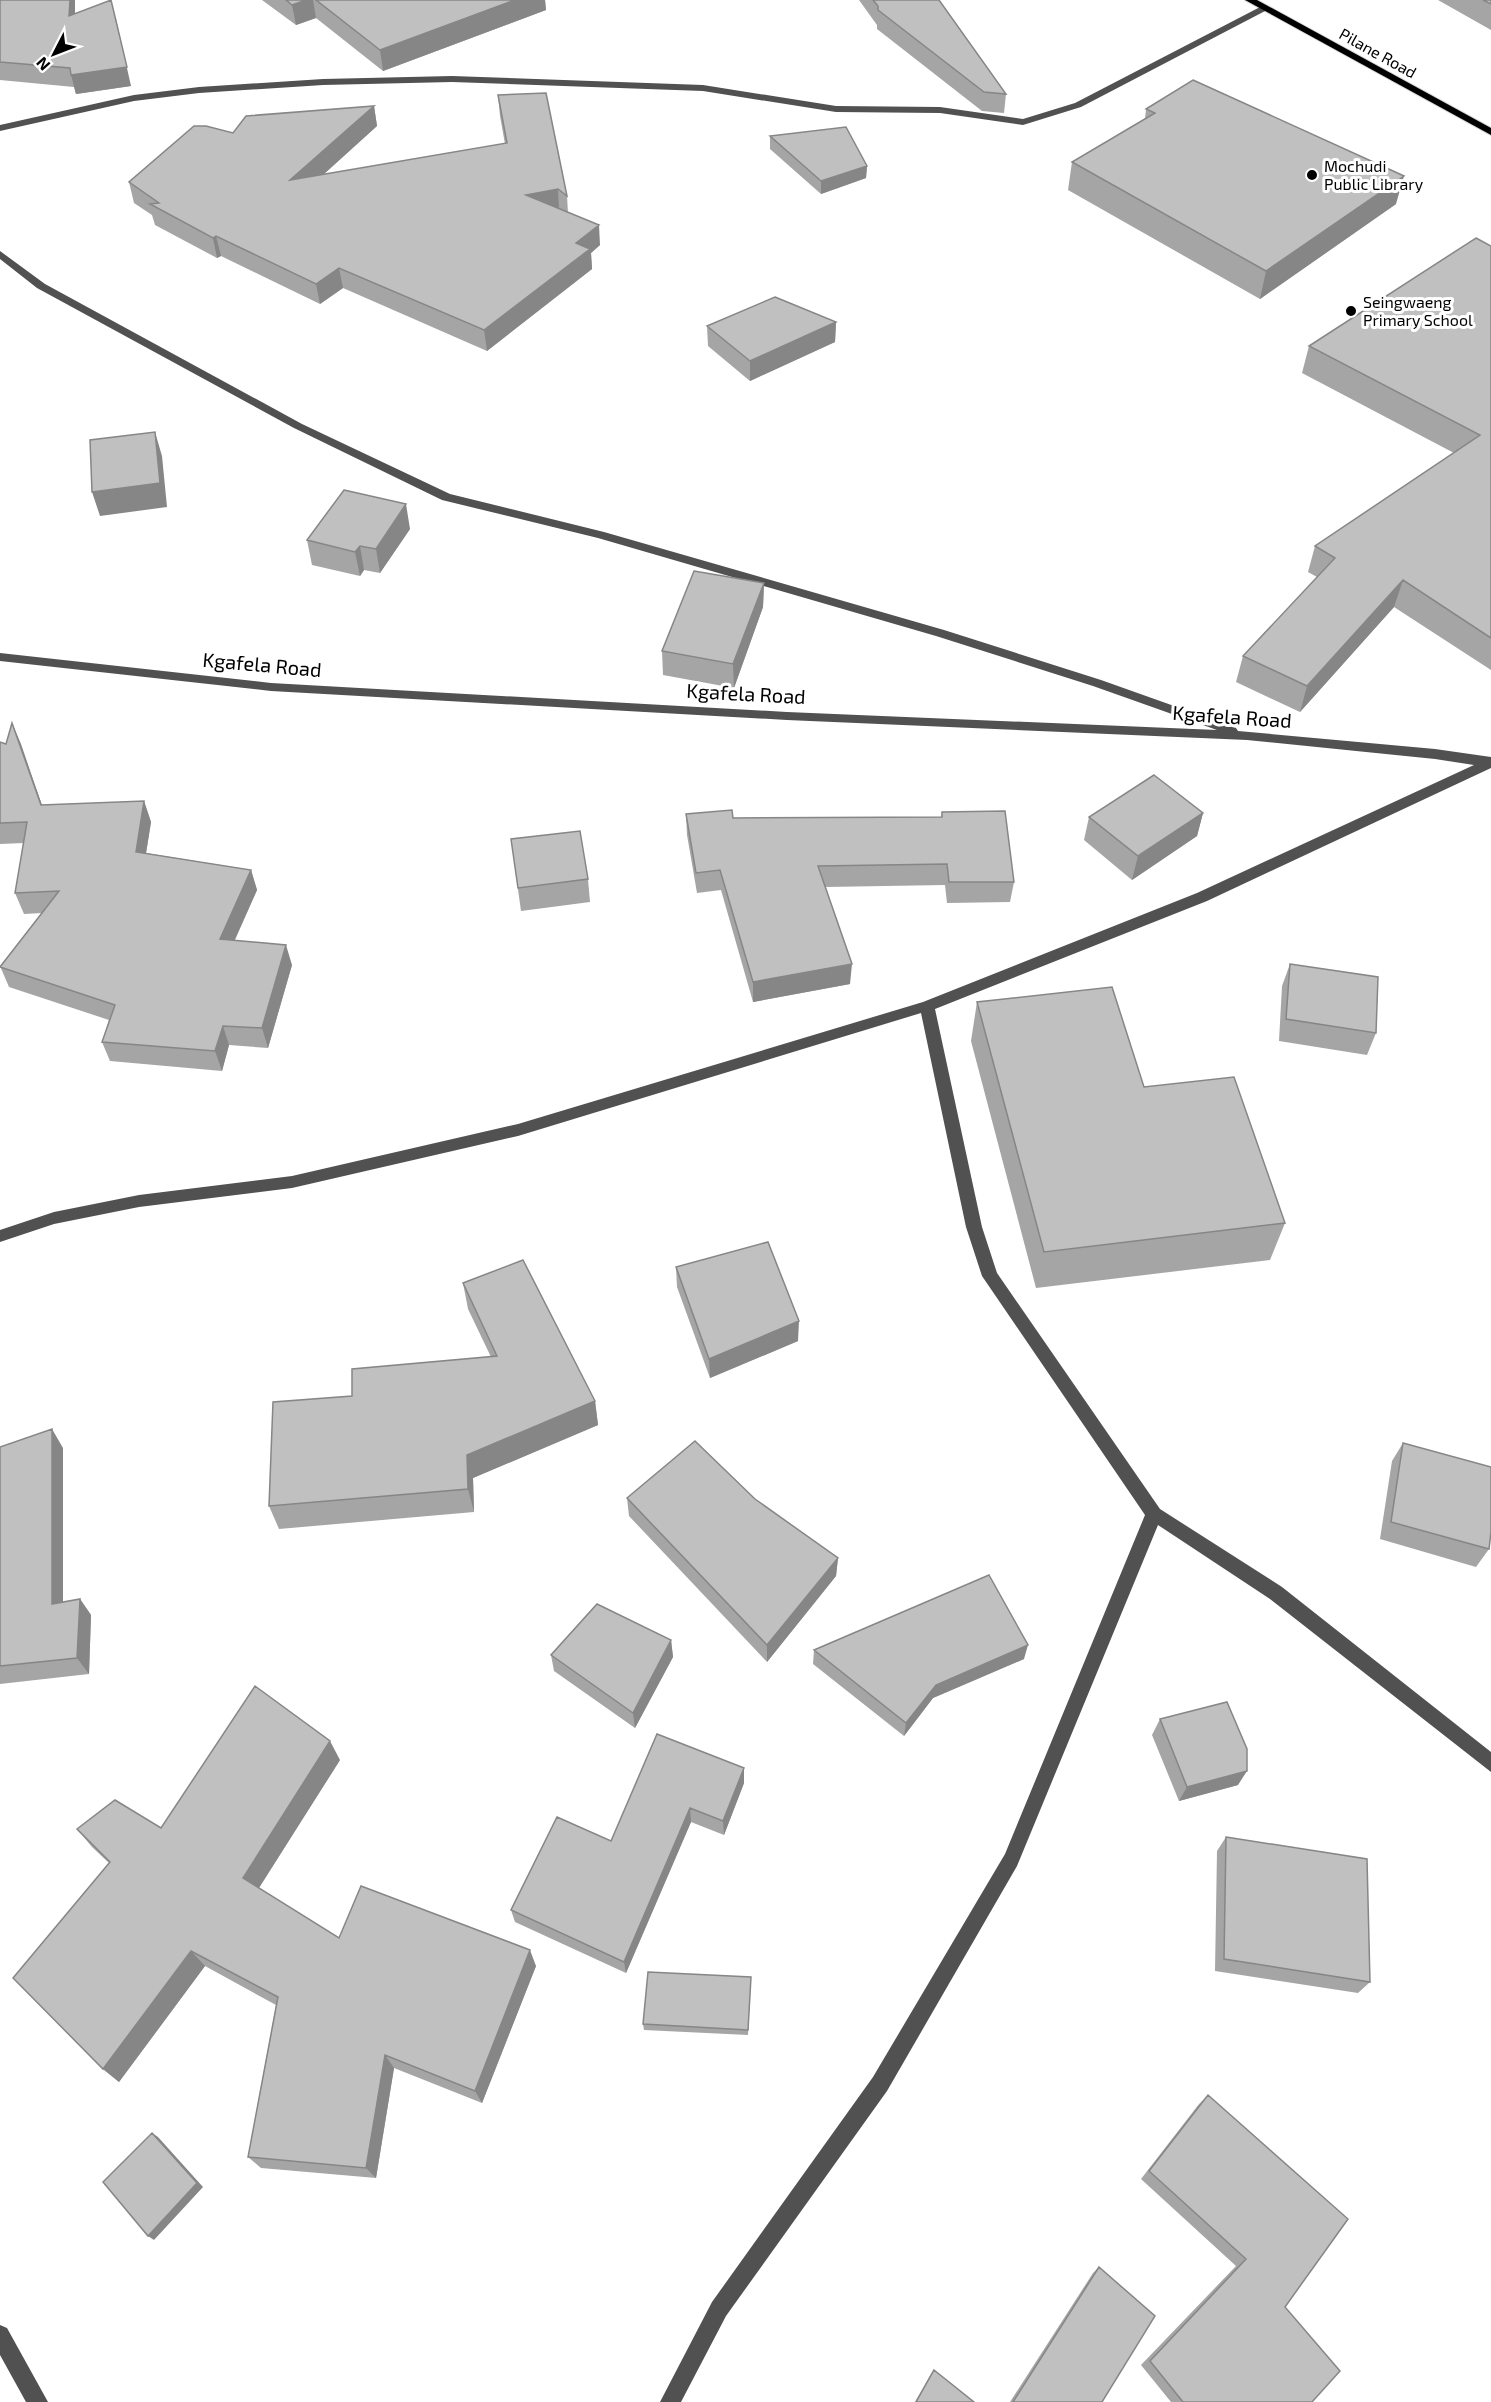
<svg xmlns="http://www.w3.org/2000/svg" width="1491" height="2402" font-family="'Exo 2',sans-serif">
<rect width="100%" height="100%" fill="#fff"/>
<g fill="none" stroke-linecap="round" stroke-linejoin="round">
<g stroke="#dbdbdb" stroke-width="2">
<path id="major" d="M1245,0h12l234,128v7z"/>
</g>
<path fill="#515151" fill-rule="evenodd" d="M1264,5l3,1v4l-186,97 -58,18 -83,-12 -104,-1 -133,-21 -251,-9 -129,3 -124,8 -65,8 -134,30v-6l134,-30 65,-8 124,-8 129,-3 251,9 133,21 104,1 83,12 52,-16z
M0,251l45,33 257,140 148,70 154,38 340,98 157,50 135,48 2,3 197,18 56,8v11l-284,133 -272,108 47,218 15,46 163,236 122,78 209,165v20l-221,-173 -112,-74 -141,341 -130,225 -161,225 -45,86h-21l52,-100 161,-225 132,-223 140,-339 -163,-239 -16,-49 -45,-214 -403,123 -226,52 -153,19 -85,17 -54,18v-12l54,-18 85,-17 153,-19 226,-52 405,-122 274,-109 277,-128 -39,-6 -188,-19 -460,-20 -516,-29 -271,-30v-8l271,30 516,29 430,18 -124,-44 -157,-50 -338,-98 -156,-38 -148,-72 -257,-140 -37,-29z
M0,2325l7,3 41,74h-22l-26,-47z"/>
<use href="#major" fill="#000" fill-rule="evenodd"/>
</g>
<path fill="#a5a5a5" d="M0,0l75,14 56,72 -55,8 -2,-7 -74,-7z
M262,0h283l1,10 -163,61 -67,-53 -20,7z
M859,0h80l67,94 -2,19 -22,-2 -105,-82v-4z
M1438,0h53v30z
M498,95l69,101 1,17 32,32 -9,8 1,16 -105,82 -144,-63 -23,16 -99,-48 -4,2 -62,-33 -3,-10 -18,-12 -5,-21 104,-49 141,-27 3,20 -54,49 182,-31 -5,-28z
M1146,109l250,95 -136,95 -192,-109 4,-28 73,-43z
M770,136l97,30 -1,12 -45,16 -51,-45z
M1491,246v424l-97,-63 -94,105 -64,-30 7,-26 74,-79 -9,-5 7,-26 139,-93 -152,-80 7,-27z
M836,322l-1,20 -85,39 -42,-35 -1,-20z
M410,529l-30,44 -16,-3 -4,6 -48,-11 -5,-25z
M764,583l-1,24 -29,81 -71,-13 -1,-24z
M12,723l30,82 102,-4 7,21 -5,31 105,17 6,20 -22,50 57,25 -24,83 -39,-3 -7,26 -112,-10 -8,-19 7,-22 -100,-33 -9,-21 42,-53 -18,1 -9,-21 9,-50 -24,1v-102l6,2z
M942,812l72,70 -4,20 -63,1 -2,-18 -120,2 25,97 -97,18 -32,-112 -24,3 -10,-58 -1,-21 47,4 208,-1z
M1203,813l-6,23 -65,44 -48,-40 5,-23z
M511,839l77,40 2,23 -69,9z
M1290,964l86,69 -9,22 -88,-14 3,-55z
M977,1002l167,85 141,136 -15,37 -234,28 -65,-247z
M676,1267l122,74 -88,37 -33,-91z
M463,1283l132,118 3,24 -125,53 1,34 -195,17 -10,-23 83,-110 139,-39 -23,-48z
M1403,1443l86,106 -13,18 -96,-28 12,-78z
M0,1447l63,1v154l17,-3 11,16 -2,59 -89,10z
M627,1498l211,60 -2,18 -69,86 -138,-146z
M671,1640l2,17 -38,71 -81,-57 -3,-16z
M814,1650l210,9 -91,39 -29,38 -91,-72z
M1160,1719l78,66 -59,16 -27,-66z
M340,1760l-81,128 80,50 197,28 -54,137 -88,-35 -18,110 -115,-10 -13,-11 28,-152 -71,-39 -86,116 -16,-13 6,-206 -17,-16 -15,-18 84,-1z
M744,1768v15l-20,52 -33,-13 -65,151 -111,-51 -4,-12 100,-69z
M1226,1837l144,145 -12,11 -143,-22 2,-120z
M751,1977l-3,58 -104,-5 -1,-6z
M1208,2095l77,212 27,95h-141l-30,-37 95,-99 -95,-87 58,-75z
M1099,2267l3,135h-92l83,-129z
M934,2370l40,32h-59l16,-28z"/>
<path fill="#868686" d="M70,0h5v35l-6,-19z
M306,0h7l3,18 -20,7 -4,-20z
M515,0h30l1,10 -163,61 -3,-21z
M116,19l15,67 -55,8 -5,-19z
M374,106l3,20 -83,75 -4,-21z
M867,166l-1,12 -45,16v-13z
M1404,176l-8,28 -136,95 6,-28z
M558,189l1,20 -33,-14z
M599,225l1,20 -9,8 1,16 -105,82 -3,-21 92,-87z
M216,236l5,20 -4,2 -4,-20z
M339,268l4,20 -23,16 -4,-20z
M836,322l-1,20 -85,39v-20z
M155,432l7,24 5,51 -67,9 -8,-24z
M406,504l4,25 -30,44 -4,-24z
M360,546l4,24 -4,6 -5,-24z
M1403,580l-9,27 -94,105 7,-26z
M764,583l-1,24 -29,81 -1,-24z
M12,723l9,21 28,82 -8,-21z
M144,801l7,21 -8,50 -7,-20z
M1203,813l-6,23 -65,44 6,-24z
M251,870l6,20 -31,69 -6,-20z
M286,945l6,20 -24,83 -6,-20z
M852,964l-2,20 -97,18v-20z
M223,1026l6,19 -7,26 -7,-20z
M799,1321l-1,20 -88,37 -1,-19z
M595,1401l3,24 -125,53 1,34 -6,-23 -1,-34z
M52,1429l11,19v173l-11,-17z
M838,1558l-2,18 -69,86v-17z
M80,1599l11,16 -2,59 -12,-16z
M671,1640l2,17 -38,71 -2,-15z
M1028,1645l-4,14 -91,39 -29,38 2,-13 30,-38z
M330,1741l10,19 -85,134 -12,-16z
M744,1768v15l-20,52 -1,-14z
M1247,1771l-9,14 -59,16 8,-14z
M690,1808l1,14 -65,151 -2,-11z
M530,1950l6,16 -54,137 -7,-12z
M191,1951l14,15 -86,116 -16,-13z
M385,2055l9,13 -18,110 -10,-10z
M152,2133l6,4 45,50 -49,53 -6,-4z"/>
<path fill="#c0c0c0" stroke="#868686" stroke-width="1.5" d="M0,0h70l-1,16 42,-16 16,67 -56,8 -1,-7 -70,-6z
M286,0h20l-14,5z
M316,0h199l-135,50z
M873,0h66l67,94 -22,-2 -106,-82v-4z
M1483,0h8v4z
M1193,80l211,96 -138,95 -194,-109 83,-49 -9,-4z
M546,93l21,103 -9,-7 -32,6 73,30 -23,18 14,6 -106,81 -145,-62 -23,16 -100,-48 -3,2 -63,-34 9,-1 -30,-21 65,-56h12l27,7 13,-17 128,-10 -84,74 217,-37 -9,-48z
M846,127l21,39 -46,15 -51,-45z
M1476,238l15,8v392l-88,-58 -96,106 -64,-30 92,-98 -20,-12 165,-111 -171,-89z
M775,297l61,25 -86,39 -43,-35z
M155,432l5,51 -68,9 -2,-52z
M344,490l62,14 -30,45 -16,-3 -5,6 -48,-12z
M694,571l70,12 -31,81 -71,-13z
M12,723l29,82 103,-4 -8,51 115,18 -31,69 66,6 -24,83 -39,-2 -8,25 -113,-9 13,-37 -115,-38 59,-76 -44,2 12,-71 -27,1v-81l6,2z
M1154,775l49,38 -65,43 -49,-39z
M732,810l1,8 209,-1v-5l63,-1 9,71h-65l-2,-18 -129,2 34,98 -99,18 -33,-112 -24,3 -10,-59z
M580,831l8,48 -70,9 -7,-49z
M1290,964l88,13 -2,56 -90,-14z
M1112,987l32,100 90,-10 51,146 -241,29 -67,-250z
M768,1242l31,79 -90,38 -33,-92z
M523,1260l72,141 -128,54 1,34 -199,17 4,-104 79,-6v-27l145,-13 -34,-73z
M52,1429v175l28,-5 -3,59 -77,8v-219z
M695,1441l60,58 83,59 -71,87 -140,-147z
M1403,1443l88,24v65l-2,17 -98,-27z
M989,1575l39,70 -92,40 -30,38 -92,-73z
M597,1604l74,36 -38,73 -82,-58z
M255,1686l75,55 -87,137 96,60 22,-52 169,64 -55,141 -90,-36 -19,113 -118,-11 30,-160 -87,-46 -88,118 -90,-91 97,-116 -33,-33 38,-29 46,28z
M1227,1702l20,47v22l-60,16 -27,-68z
M657,1734l87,34 -21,53 -33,-13 -66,154 -113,-52 46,-93 54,24z
M1226,1837l141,22 3,123 -146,-23z
M648,1972l103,5 -3,53 -105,-6z
M1208,2095l140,124 -63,88 55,64 -28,31h-129l-33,-41 96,-102 -97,-88z
M152,2133l45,50 -49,53 -45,-54z
M1099,2267l56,49 -53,86h-89z
M934,2370l40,32h-58z"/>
<g fill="#000" stroke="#fff" stroke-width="2">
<circle cx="1312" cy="175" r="6"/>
<circle cx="1351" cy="311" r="6"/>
</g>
<g text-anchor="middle" stroke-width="6" stroke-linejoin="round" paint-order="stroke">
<g font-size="16" fill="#000" stroke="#fff">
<text transform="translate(1378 53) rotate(29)" y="6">Pilane Road</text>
</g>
<g font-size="16" fill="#000" stroke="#fff" text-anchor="start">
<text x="1324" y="172">Mochudi<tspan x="1324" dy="18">Public Library</tspan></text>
<text x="1363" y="308">Seingwaeng<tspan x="1363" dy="18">Primary School</tspan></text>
</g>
<g font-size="20" fill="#000" stroke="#fff">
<text transform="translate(262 665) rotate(5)" y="7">Kgafela Road</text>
<text transform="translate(746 694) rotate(3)" y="7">Kgafela Road</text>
<text transform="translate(1232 717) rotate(4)" y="7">Kgafela Road</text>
</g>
</g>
<g transform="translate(54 54) rotate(228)" stroke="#ffffff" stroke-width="4.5" paint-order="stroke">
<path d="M0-4.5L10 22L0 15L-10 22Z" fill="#000000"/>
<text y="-9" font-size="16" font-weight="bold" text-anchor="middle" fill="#000000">N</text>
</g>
</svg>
